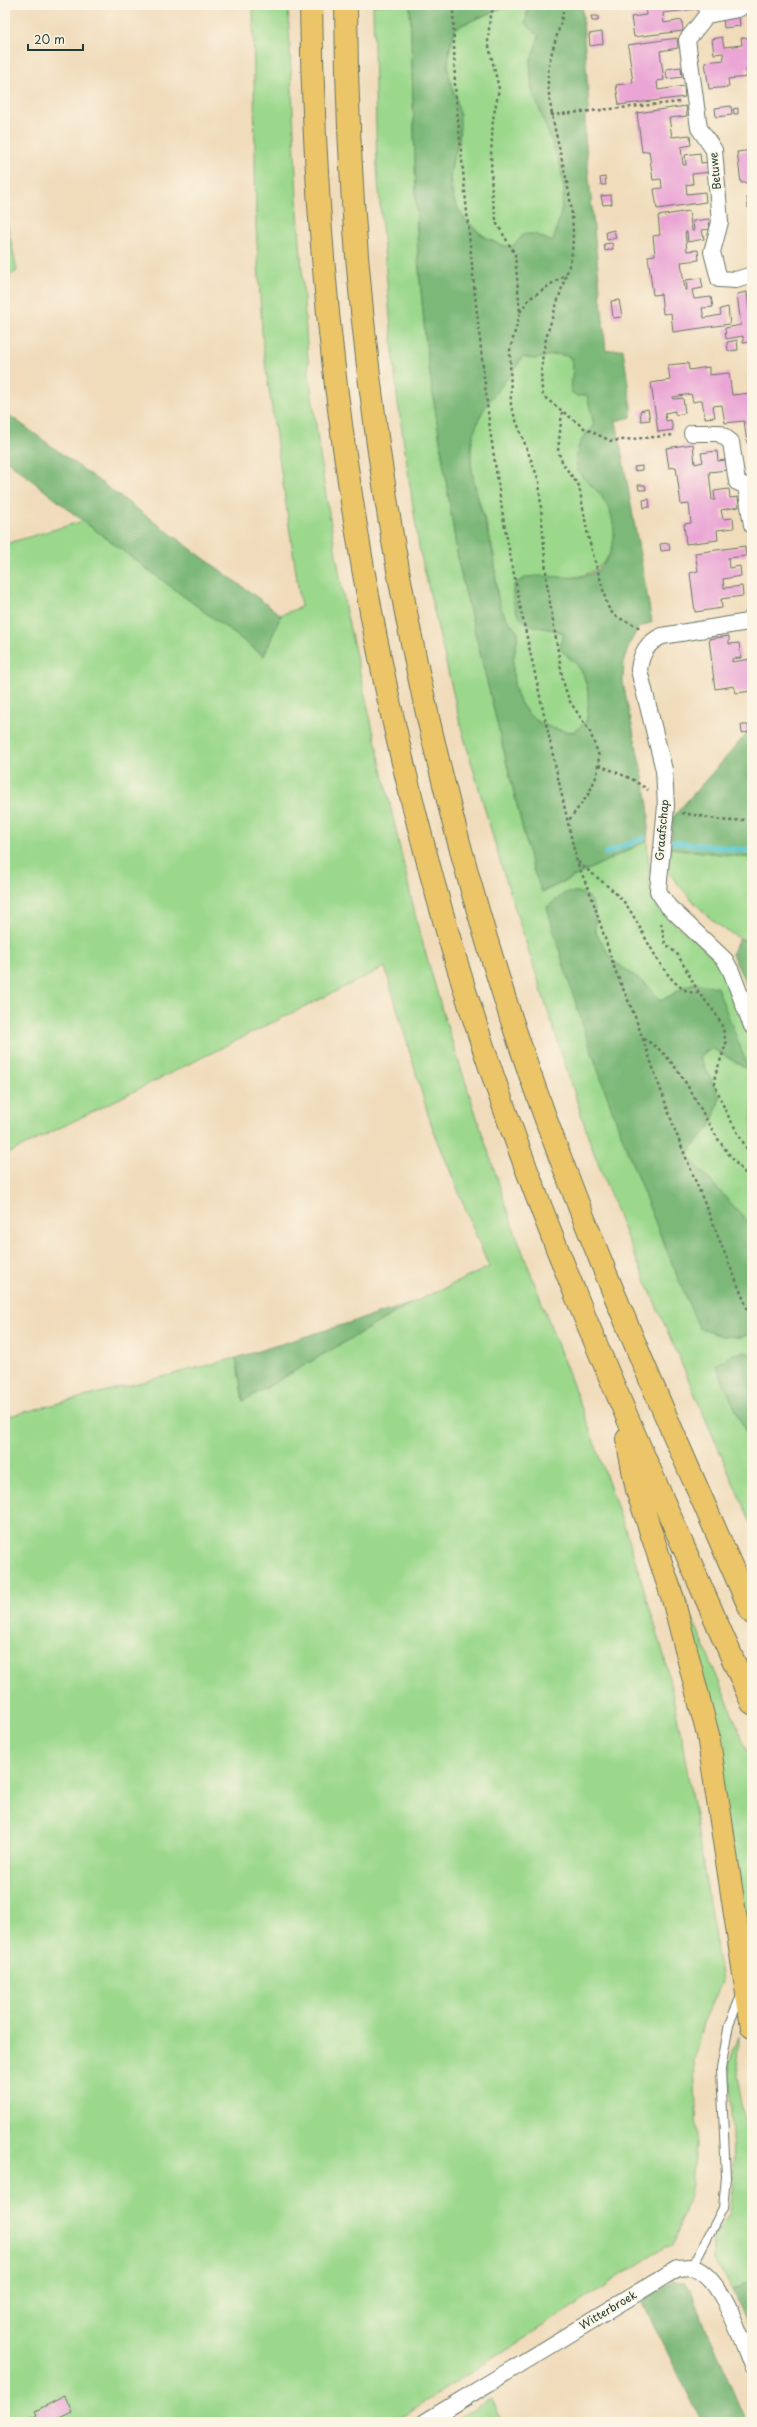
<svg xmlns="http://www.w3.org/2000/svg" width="757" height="2427" font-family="'Playpen Sans',sans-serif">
<rect width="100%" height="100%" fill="#fcf5e5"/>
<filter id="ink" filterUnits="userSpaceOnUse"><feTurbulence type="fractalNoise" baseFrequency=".025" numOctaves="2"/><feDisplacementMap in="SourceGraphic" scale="8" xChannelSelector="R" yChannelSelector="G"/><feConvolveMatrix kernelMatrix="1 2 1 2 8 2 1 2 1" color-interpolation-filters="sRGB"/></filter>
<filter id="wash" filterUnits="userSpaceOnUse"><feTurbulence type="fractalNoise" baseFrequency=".012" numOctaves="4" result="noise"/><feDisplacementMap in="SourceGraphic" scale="16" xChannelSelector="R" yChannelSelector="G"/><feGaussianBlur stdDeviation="0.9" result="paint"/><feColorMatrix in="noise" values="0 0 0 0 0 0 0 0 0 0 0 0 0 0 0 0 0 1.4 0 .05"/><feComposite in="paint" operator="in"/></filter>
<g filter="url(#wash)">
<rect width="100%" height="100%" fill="#f0dcbb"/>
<path fill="#9bd88c" stroke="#5d8a60" d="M253,5h35l9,193 12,176 15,110 22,128 72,315 27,93 66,201 77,204 41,115 35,115 16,75 15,85 27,167 -19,41 -9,38 3,73 -5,52 -19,60 -8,1 -271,175h-389v-1005l231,-59 7,43 167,-97 79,-37 -59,-146 -45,-154 -380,188v-611l78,-23 181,135 17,-41 20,-8 -38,-259 -7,-122z
M373,5h37l8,253 9,97 32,211 73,301 11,25 104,-51 3,45 5,17 7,10 46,39 14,16 30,77v181l-64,-69 2,-7 21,-25 9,-27 -20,-40 12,-10 36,22 -51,-88c-16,4 -22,12 -37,19l-13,-16 -35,-25 -17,-29v-21l-17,-18 121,436 23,8 19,1 11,-3v21l-7,-3 -28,13 35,82v79l-125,-288 -36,-93 -89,-277 -41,-141 -42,-180 -22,-151 -20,-227z
M507,5h23l-4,9 13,22 -9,27 2,26 29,78 3,25 -3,20 -8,30 -19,-8 -22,13 -14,-2 -18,-12 -18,-16 -8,-17 -4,-22 3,-19 7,-17 -12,-69 1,-19 6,-25c17,-10 35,-14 52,-24z
M5,212l12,59 -12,8z
M556,354l13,2 4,8 4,32 10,-2 7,31 -9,55c8,7 18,15 23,25 22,45 -11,80 -58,72l-23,46 37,10 -4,14c5,9 11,11 17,18 13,15 13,40 9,58l-12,9c-41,-3 -62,-26 -61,-66 0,-11 4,-22 5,-33 -7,-9 -15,-17 -18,-28 -5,-15 -4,-27 -5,-42 -4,-41 -34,-89 -21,-130 4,-14 10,-30 20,-41 11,-12 20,-21 28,-35l13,2z
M670,848l82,10v84c-33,-7 -63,-45 -84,-70z
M670,1563l82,199v198z
M738,2037l-1,39 15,88v117l-19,9 -20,-31v-20l17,-28 4,-28 -5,-119z
M490,2399l12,23h-49z"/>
<path fill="#7cb878" stroke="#4e7a56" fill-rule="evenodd" d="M410,5h97c-18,10 -36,14 -52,24 -4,14 -10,30 -6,45 3,15 10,29 11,44 2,21 -8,37 -10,57 -3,35 30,68 62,72l12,-13h10l19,8 8,-30 3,-20 -3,-25 -29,-78 -2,-26 9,-27 -14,-13 5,-18h52l7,103 -4,9v20l21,214 17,-2 8,57v11l-15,4 36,201 -14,6 -8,15 -6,16 -1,24 23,109 3,22 -2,27 -105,51 -10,-25 -73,-301 -32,-211 -9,-97zM556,354l13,2 4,8 -2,28 6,4 10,-1 7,30c-12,10 -20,25 -17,42 2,10 13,17 19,23 18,19 25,50 9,72 -18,26 -53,10 -77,15 -4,1 -9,5 -14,7 -3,13 -1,32 13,39 10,6 26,5 37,10l-4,14c5,9 11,11 17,18 13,15 13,40 9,57l-13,10c-40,-3 -61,-26 -60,-66 0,-11 4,-23 5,-34 -7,-8 -15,-16 -18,-27 -6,-17 -3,-29 -6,-45 -6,-37 -32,-90 -20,-127 10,-36 32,-46 48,-76l13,2z
M5,412l276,203 -17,41 -181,-135 -78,-62z
M752,728v130l-82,-10 3,-31z
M578,892l11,5 6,13v21l17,29 35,25 13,16c29,-12 20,-22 57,-14l32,83 -37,-22 -9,5 -3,5 20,40 -9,27 -21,25 -2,7 64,69v108l-11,3 -19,-1 -23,-8c-59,-139 -112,-275 -152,-421l18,-14z
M739,939l13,3v55l-20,-43z
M410,1304l-167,97 -7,-43z
M745,1352l7,3v92l-36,-82 17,-11z
M673,2281l11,1 8,8 13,36 41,96h-44l-60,-121z
M752,2281v57l-19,-48z"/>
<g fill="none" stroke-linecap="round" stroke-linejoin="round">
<path stroke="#5cc9d2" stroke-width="5.5" d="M672,842l80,9
M606,853l38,-15"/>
</g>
<g id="blocks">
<path fill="#eaa5d5" d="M645,5h50l1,4 -33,4 1,10 18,-3 1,11 -49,6 -3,-20 15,-2z
M747,11h5v57l-6,1 1,8 -19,2 1,8 -20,2 -4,-27 19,-2 -1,-7 -9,1 -2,-15 10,-2 2,10 18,-2 -1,-7 10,-1z
M591,16h7v5h-6z
M739,16l1,10 -16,2 -1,-10z
M602,32l1,12 -13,2 -1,-12z
M677,38l1,10 -18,3 4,29 -7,1 1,9 26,-4 1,11 -66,8 -3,-20 17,-2 -5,-38z
M681,67l1,10 -15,2 -1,-10z
M686,106l1,10 -18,2 3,19 18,-2 1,10 -10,2 2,18h3l-1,-10 15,-2 1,10 8,-1 1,10 -18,2 1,10 -7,1 1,9 18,-2 1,10 -49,7 -3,-20 8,-1 -1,-9 -8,1 -4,-29 -7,1 -5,-39z
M731,106l1,9 -16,2 -1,-9z
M738,108v6h-4l-1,-5z
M752,150v32l-11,1 -4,-31z
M605,177l1,8h-5l-1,-7z
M611,195l1,9 -9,1 -2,-9z
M747,197h5v10l-4,1z
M689,211l3,20h2l-1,-10 16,-2 1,10 -8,1 2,9 -16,3 -1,-10h-2l2,19 11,-1 1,10 -18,2 4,28h2l-1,-10 15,-2 2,10 -11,2 2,9 17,-2 2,10 -11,1 2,10 17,-3 -1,-6 8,-2 2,17 -57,8 -2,-19 -8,1 -2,-20 -8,1 -5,-39 7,-1 -2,-19 7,-1 -2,-19z
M614,230l2,8 -9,2 -1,-8z
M612,243l1,6 -8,2 -1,-7z
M747,292l2,18h3v32l-9,1v-7l-17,3 -1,-11 16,-3 -4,-31z
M619,300l3,17 -9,1 -2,-17z
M737,340l1,10 -10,1 -1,-9z
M688,363l1,7 20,-3v8l20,-2 3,22 19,-2 1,50h-5l-3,-22 -19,2 -3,-18 -9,1 2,11 -10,1 -3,-18 -9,2 -2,-8 -18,3v2l10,-1 2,15 -10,2v-4l-10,2 1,8 5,-1 2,10 -15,2 -7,-49 19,-3 -2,-15z
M648,409l2,11 -9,1 -1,-10z
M693,444l2,20 8,-2 -2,-9 16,-2 1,10 7,-1 2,10 -18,2 3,28h3l-1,-9 15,-2 1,9 8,-1 1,10 -18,3 2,9 10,-1 1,10 -17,2 1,10 -32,4 -2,-20 7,-1 -2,-19 -8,1 -5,-38 -7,1 -3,-20z
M642,466v4l-7,1 -1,-4z
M638,485h7l1,5h-7z
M649,499l1,8 -6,1 -1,-8z
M669,543l1,7 -9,1 -1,-7z
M745,546l1,10 -18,2 1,10 11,-2 1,10 -18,3 1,9 18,-2 1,10 -22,3 1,9 -27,4 -5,-39 8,-2 -3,-18z
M729,636v8l10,-1 2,15 -9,1v3l19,-3 -1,-7 2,-1v40l-16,2 -2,-7 -19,3 -6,-50z
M741,725h7l1,7 -7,1z
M65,2396l7,16 -21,10h-29l15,-7 -2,-4z"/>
</g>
</g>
<g filter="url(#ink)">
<use href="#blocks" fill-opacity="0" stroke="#687563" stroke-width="1"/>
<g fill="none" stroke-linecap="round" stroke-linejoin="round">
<g stroke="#687563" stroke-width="10">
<path id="lane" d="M692,2267l31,-59 3,-31 -5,-108 8,-45 12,-28"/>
</g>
<g stroke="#687563" stroke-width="18">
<path id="street" d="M706,5l1,10 -20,25 12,88 15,22 6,72 -8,30 7,27 17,1 16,-5
M707,15l31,-6 6,-4
M692,433h27l12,9 6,40 9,4 6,39
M752,617l-4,5 -86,14c-15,7 -21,17 -23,34l25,100 2,36 -8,85 10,15 57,54 6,11 21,55
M425,2422l253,-154c4,0 9,-1 13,-1 30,6 51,74 61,99"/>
</g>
<g stroke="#687563" stroke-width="24">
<path id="highway" d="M311,5c4,337 55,667 155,989 76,243 184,475 286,709
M346,5c2,381 71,761 202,1120 61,165 133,327 204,488
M627,1439l10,51 36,109 35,136 44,292"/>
</g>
<path stroke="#687563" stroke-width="2.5" stroke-dasharray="3 3" stroke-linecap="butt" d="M453,5l2,82 19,199 16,144 14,93 18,92 50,226 5,21 15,36 23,72 19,44 42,119 76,187
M496,5l-6,10 -2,27 11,47 -6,30 -2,37 1,43 5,25 18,30 5,59 -10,37 1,57 28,74 8,104 16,96 6,19 21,32 9,24 -2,19 -9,20 -19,25
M564,5c-3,28 -18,51 -16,79 4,56 30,111 24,168 -1,10 -5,20 -8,29 -12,41 -28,72 -21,115l41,32 27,13 64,-6
M551,115l129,-13
M520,312l9,-13 37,-25
M562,412l-4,39 5,13 16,22 9,50 19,68c6,17 21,15 34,25
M599,765l33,14 16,11
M682,813l46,8 24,-2
M578,862c15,13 33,25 46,40 19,23 42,94 75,91
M661,923l4,20 13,12 21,38 17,21 7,14 3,16 -11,32v9l11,27 26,46
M643,1039c35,15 56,72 77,103 10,14 20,27 32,38
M752,1130l-2,7 2,5"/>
<use href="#lane" stroke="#fff" stroke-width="8"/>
<use href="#street" stroke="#fff" stroke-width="16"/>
<use href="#highway" stroke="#edc569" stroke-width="22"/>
</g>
</g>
<g text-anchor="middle" stroke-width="4" stroke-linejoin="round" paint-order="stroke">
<g font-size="11" fill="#1f3d34" stroke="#fcf5e5">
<text transform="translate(715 171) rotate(-96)" y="4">Betuwe</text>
<text transform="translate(662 830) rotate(-85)" y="4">Graafschap</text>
<text transform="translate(608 2310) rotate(-31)" y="4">Witterbroek</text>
</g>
</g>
<rect width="757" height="2427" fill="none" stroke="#fcf5e5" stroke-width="20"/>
<path d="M28 44v6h55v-6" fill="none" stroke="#1f3d34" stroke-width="2"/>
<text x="34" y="44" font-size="12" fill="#1f3d34" stroke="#fcf5e5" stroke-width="3" paint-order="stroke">20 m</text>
</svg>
